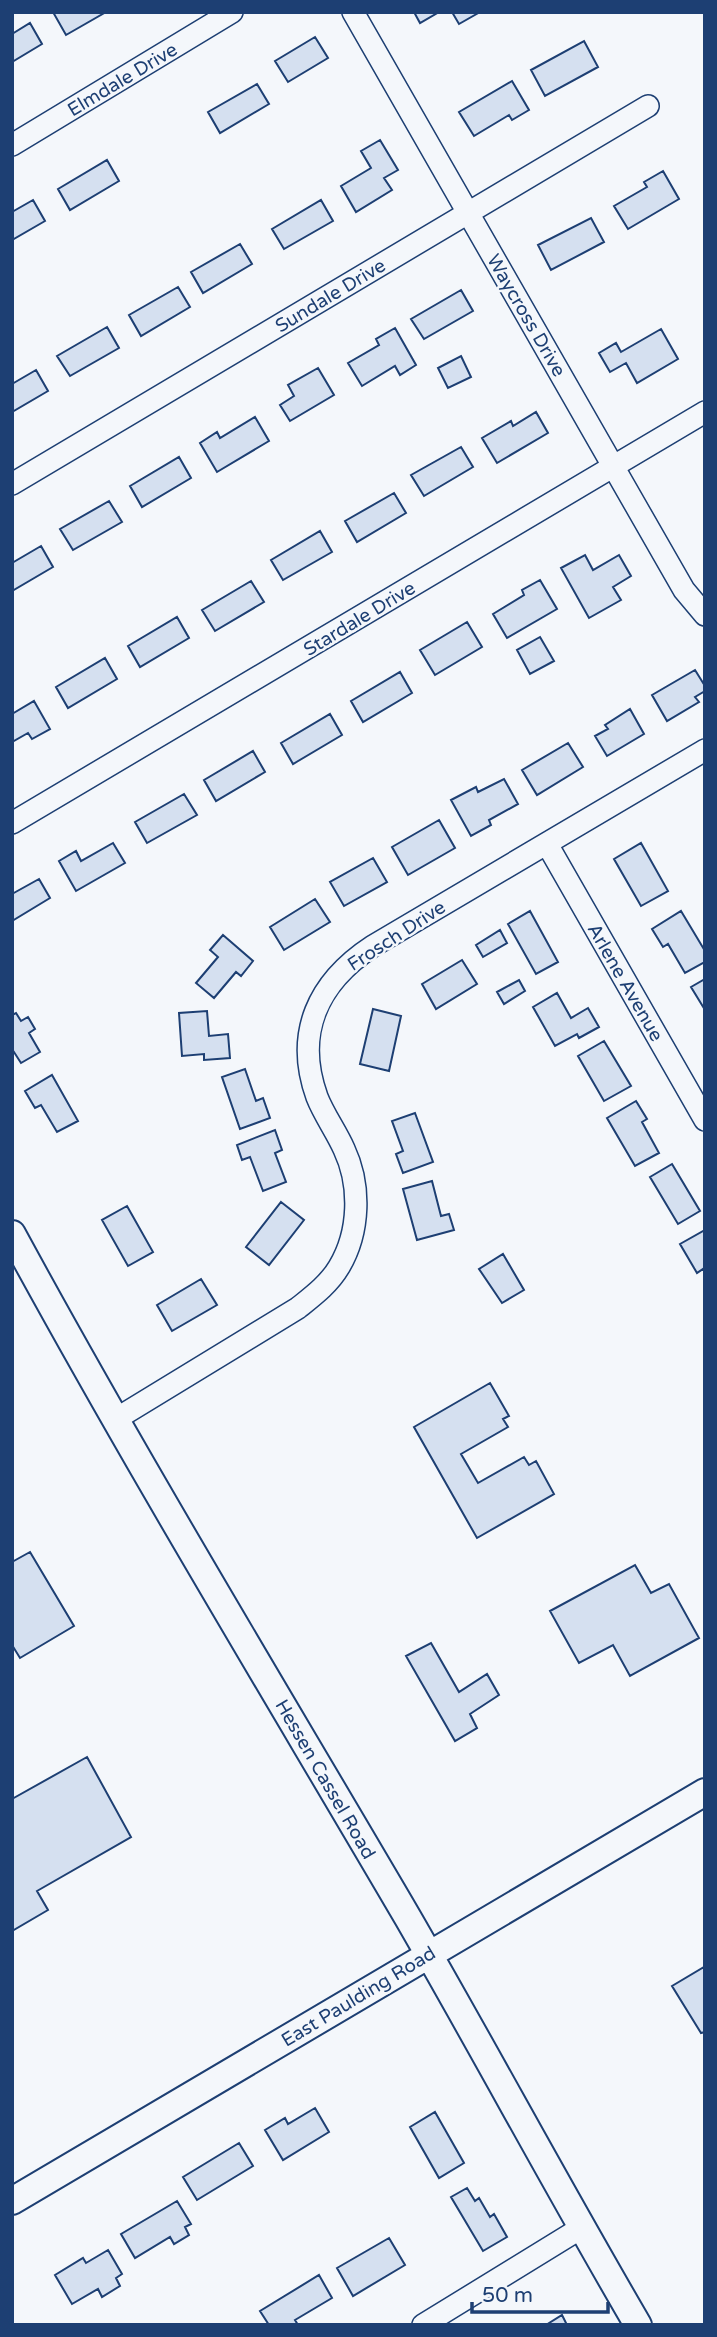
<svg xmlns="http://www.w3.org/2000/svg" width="717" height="2337" font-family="'Varela Round',sans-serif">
<rect width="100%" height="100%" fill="#f4f7fb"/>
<path fill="#d5e0f0" stroke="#1d3f73" stroke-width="2" d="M53,12h53l-40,23z
M414,12h25l-19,11z
M452,12h28l-21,12z
M30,23l12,21 -30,18v-28z
M315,37l13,21 -40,24 -13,-21z
M584,41l14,26 -53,29 -14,-26z
M512,81l17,29 -17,10 -3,-5 -35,21 -15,-24z
M257,84l12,20 -49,29 -12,-21z
M380,140l18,30 -14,8 8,12 -36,22 -15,-26 30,-18 -10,-17z
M107,160l12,21 -49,29 -12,-21z
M663,171l16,28 -51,30 -14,-23 33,-19 -3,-5z
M33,200l12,21 -33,19v-28z
M321,200l12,21 -49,28 -12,-20z
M591,218l13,24 -53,28 -13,-25z
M240,244l12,20 -49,29 -12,-21z
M178,287l12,20 -49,29 -12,-21z
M461,290l12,21 -49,28 -13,-20z
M107,327l12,21 -49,28 -13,-20z
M395,328l21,37 -16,10 -5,-9 -33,20 -14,-23 31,-18 -3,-6z
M661,329l17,30 -41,24 -11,-20 -16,9 -11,-19 17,-10 5,9z
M461,356l10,21 -23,11 -10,-20z
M318,368l16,27 -44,26 -10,-16 14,-9 -6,-11z
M36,370l12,21 -36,21v-28z
M536,412l12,21 -51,30 -15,-25 29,-17 2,5z
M255,417l14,24 -52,31 -17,-29 17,-11 3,6z
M461,447l12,20 -49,29 -13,-21z
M179,457l12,21 -49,29 -12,-21z
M394,493l12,20 -49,29 -12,-21z
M109,501l13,21 -49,28 -13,-21z
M320,531l12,21 -49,28 -12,-20z
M41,546l12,21 -41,24v-28z
M585,555l8,15 26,-15 12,21 -18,11 8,13 -32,18 -28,-50z
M540,580l17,29 -50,29 -14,-24 31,-19 -2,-5z
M251,581l13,21 -49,29 -13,-21z
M177,617l12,21 -49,29 -12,-21z
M467,622l15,25 -47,28 -15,-25z
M540,637l14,24 -24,13 -13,-24z
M105,658l12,21 -49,29 -12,-21z
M695,670l10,16v5l-10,6 4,5 -32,19 -15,-26z
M400,672l12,21 -49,29 -12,-21z
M34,701l16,28 -18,10 -4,-6 -16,9v-28z
M630,709l14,25 -37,22 -12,-20 13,-7 -3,-4z
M330,714l12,21 -49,29 -12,-21z
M568,743l15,24 -46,28 -15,-25z
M253,751l12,21 -49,29 -12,-21z
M504,779l14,25 -29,16 2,5 -20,11 -20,-36 25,-13 2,5z
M184,794l13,21 -50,28 -12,-21z
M439,820l16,28 -47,27 -16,-28z
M113,843l12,20 -49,28 -17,-30 17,-10 5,10z
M641,843l27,48 -27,15 -27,-47z
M373,858l14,24 -43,24 -14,-24z
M39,879l11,19 -38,23v-27z
M315,899l15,23 -46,28 -14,-23z
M530,911l28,51 -22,12 -28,-50z
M681,911l24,40v11l-20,11 -17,-29 -5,3 -11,-18z
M500,930l7,13 -24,14 -7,-12z
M223,935l30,26 -12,15 -5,-4 -22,26 -18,-15 22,-26 -8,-7z
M462,960l15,24 -41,25 -14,-25z
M705,979v31l-14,-23z
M519,980l6,11 -21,13 -7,-12z
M557,993l14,25 17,-10 11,19 -20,11 -2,-4 -22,12 -22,-39z
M373,1009l28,7 -12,55 -29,-7z
M207,1011l2,25 19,-2 2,24 -26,2v-6l-22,2 -3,-43z
M16,1013l5,8 7,-4 7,12 -6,4 11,19 -19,11 -9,-14v-34z
M604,1041l27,45 -27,15 -26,-45z
M245,1069l11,32 7,-3 7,20 -30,11 -18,-52z
M52,1075l26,46 -21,11 -16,-27 -6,3 -10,-17z
M636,1101l11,18 -5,3 17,31 -24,13 -28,-48z
M415,1113l18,49 -30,11 -7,-19 7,-3 -11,-30z
M275,1130l7,20 -7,3 11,29 -23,9 -13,-34 -8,3 -5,-15z
M672,1164l28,47 -22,13 -28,-47z
M432,1181l9,35 8,-2 5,16 -37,10 -14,-51z
M281,1202l23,18 -35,45 -23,-18z
M127,1206l26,46 -25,14 -26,-46z
M705,1230v42l-2,-3 -6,4 -17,-29z
M503,1254l21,36 -22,13 -23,-34z
M201,1279l16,26 -45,26 -15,-26z
M490,1383l19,33 -6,3 5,8 -47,27 17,29 46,-26 5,8 7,-4 18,33 -77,44 -63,-111z
M30,1552l44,74 -54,32 -8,-13v-83z
M635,1565l16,28 18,-9 30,54 -69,38 -17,-31 -34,18 -29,-52z
M431,1643l28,49 28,-18 12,21 -29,19 7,14 -22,13 -49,-85z
M87,1757l44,80 -94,54 11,19 -36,21v-132z
M704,1967l1,65 -4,1 -29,-47z
M315,2108l14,24 -46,28 -18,-30 20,-12 3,6z
M435,2112l29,51 -25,15 -29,-51z
M239,2143l14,23 -56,34 -14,-23z
M467,2188l8,13 4,-3 11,19 4,-3 13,23 -24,14 -32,-54z
M177,2201l14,23 -6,3 4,8 -15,9 -4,-7 -35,21 -14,-24z
M389,2238l16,27 -52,31 -16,-28z
M108,2250l14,24 -6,4 4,8 -18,11 -4,-8 -26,15 -17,-29 28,-17 3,5z
M319,2275l13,23 -37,22 3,5h-29l-9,-14z
M562,2315l5,10h-21z"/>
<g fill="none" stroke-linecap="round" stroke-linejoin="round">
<g stroke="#1d3f73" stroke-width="24">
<path id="minor" d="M353,12l331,578 21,25
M12,145l220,-133
M12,484l636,-378
M12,823l693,-411
M547,844l158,276
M116,1419l182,-111c15,-12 31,-24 41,-41 21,-35 22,-82 5,-118 -8,-18 -20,-34 -27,-52 -23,-64 1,-115 56,-151l332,-196
M423,2325l158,-97"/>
</g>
<g stroke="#1d3f73" stroke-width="30">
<path id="major" d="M12,1234c126,232 263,457 396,684 78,135 151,272 230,407
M12,2201l693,-409"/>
</g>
<use href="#minor" stroke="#f4f7fb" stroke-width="21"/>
<use href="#major" stroke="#f4f7fb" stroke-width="26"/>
</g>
<g text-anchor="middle" stroke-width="5" stroke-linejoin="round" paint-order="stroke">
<g font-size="19" fill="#1d3f73" stroke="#f4f7fb">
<text transform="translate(122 79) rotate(-31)" y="7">Elmdale Drive</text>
<text transform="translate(330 295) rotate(-31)" y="7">Sundale Drive</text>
<text transform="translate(527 315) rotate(60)" y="7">Waycross Drive</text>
<text transform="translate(359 618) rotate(-31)" y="7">Stardale Drive</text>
<text transform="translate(396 935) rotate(-33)" y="7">Frosch Drive</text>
<text transform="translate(626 982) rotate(60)" y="7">Arlene Avenue</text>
<text transform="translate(326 1779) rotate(60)" y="7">Hessen Cassel Road</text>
<text transform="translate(358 1996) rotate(-31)" y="7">East Paulding Road</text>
</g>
</g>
<rect width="717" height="2337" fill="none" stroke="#1d3f73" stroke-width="28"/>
<path d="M472 2302v10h136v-10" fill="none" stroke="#1d3f73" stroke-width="3.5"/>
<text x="482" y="2302" font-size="21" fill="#1d3f73" stroke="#f4f7fb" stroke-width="5" paint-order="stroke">50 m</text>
</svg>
